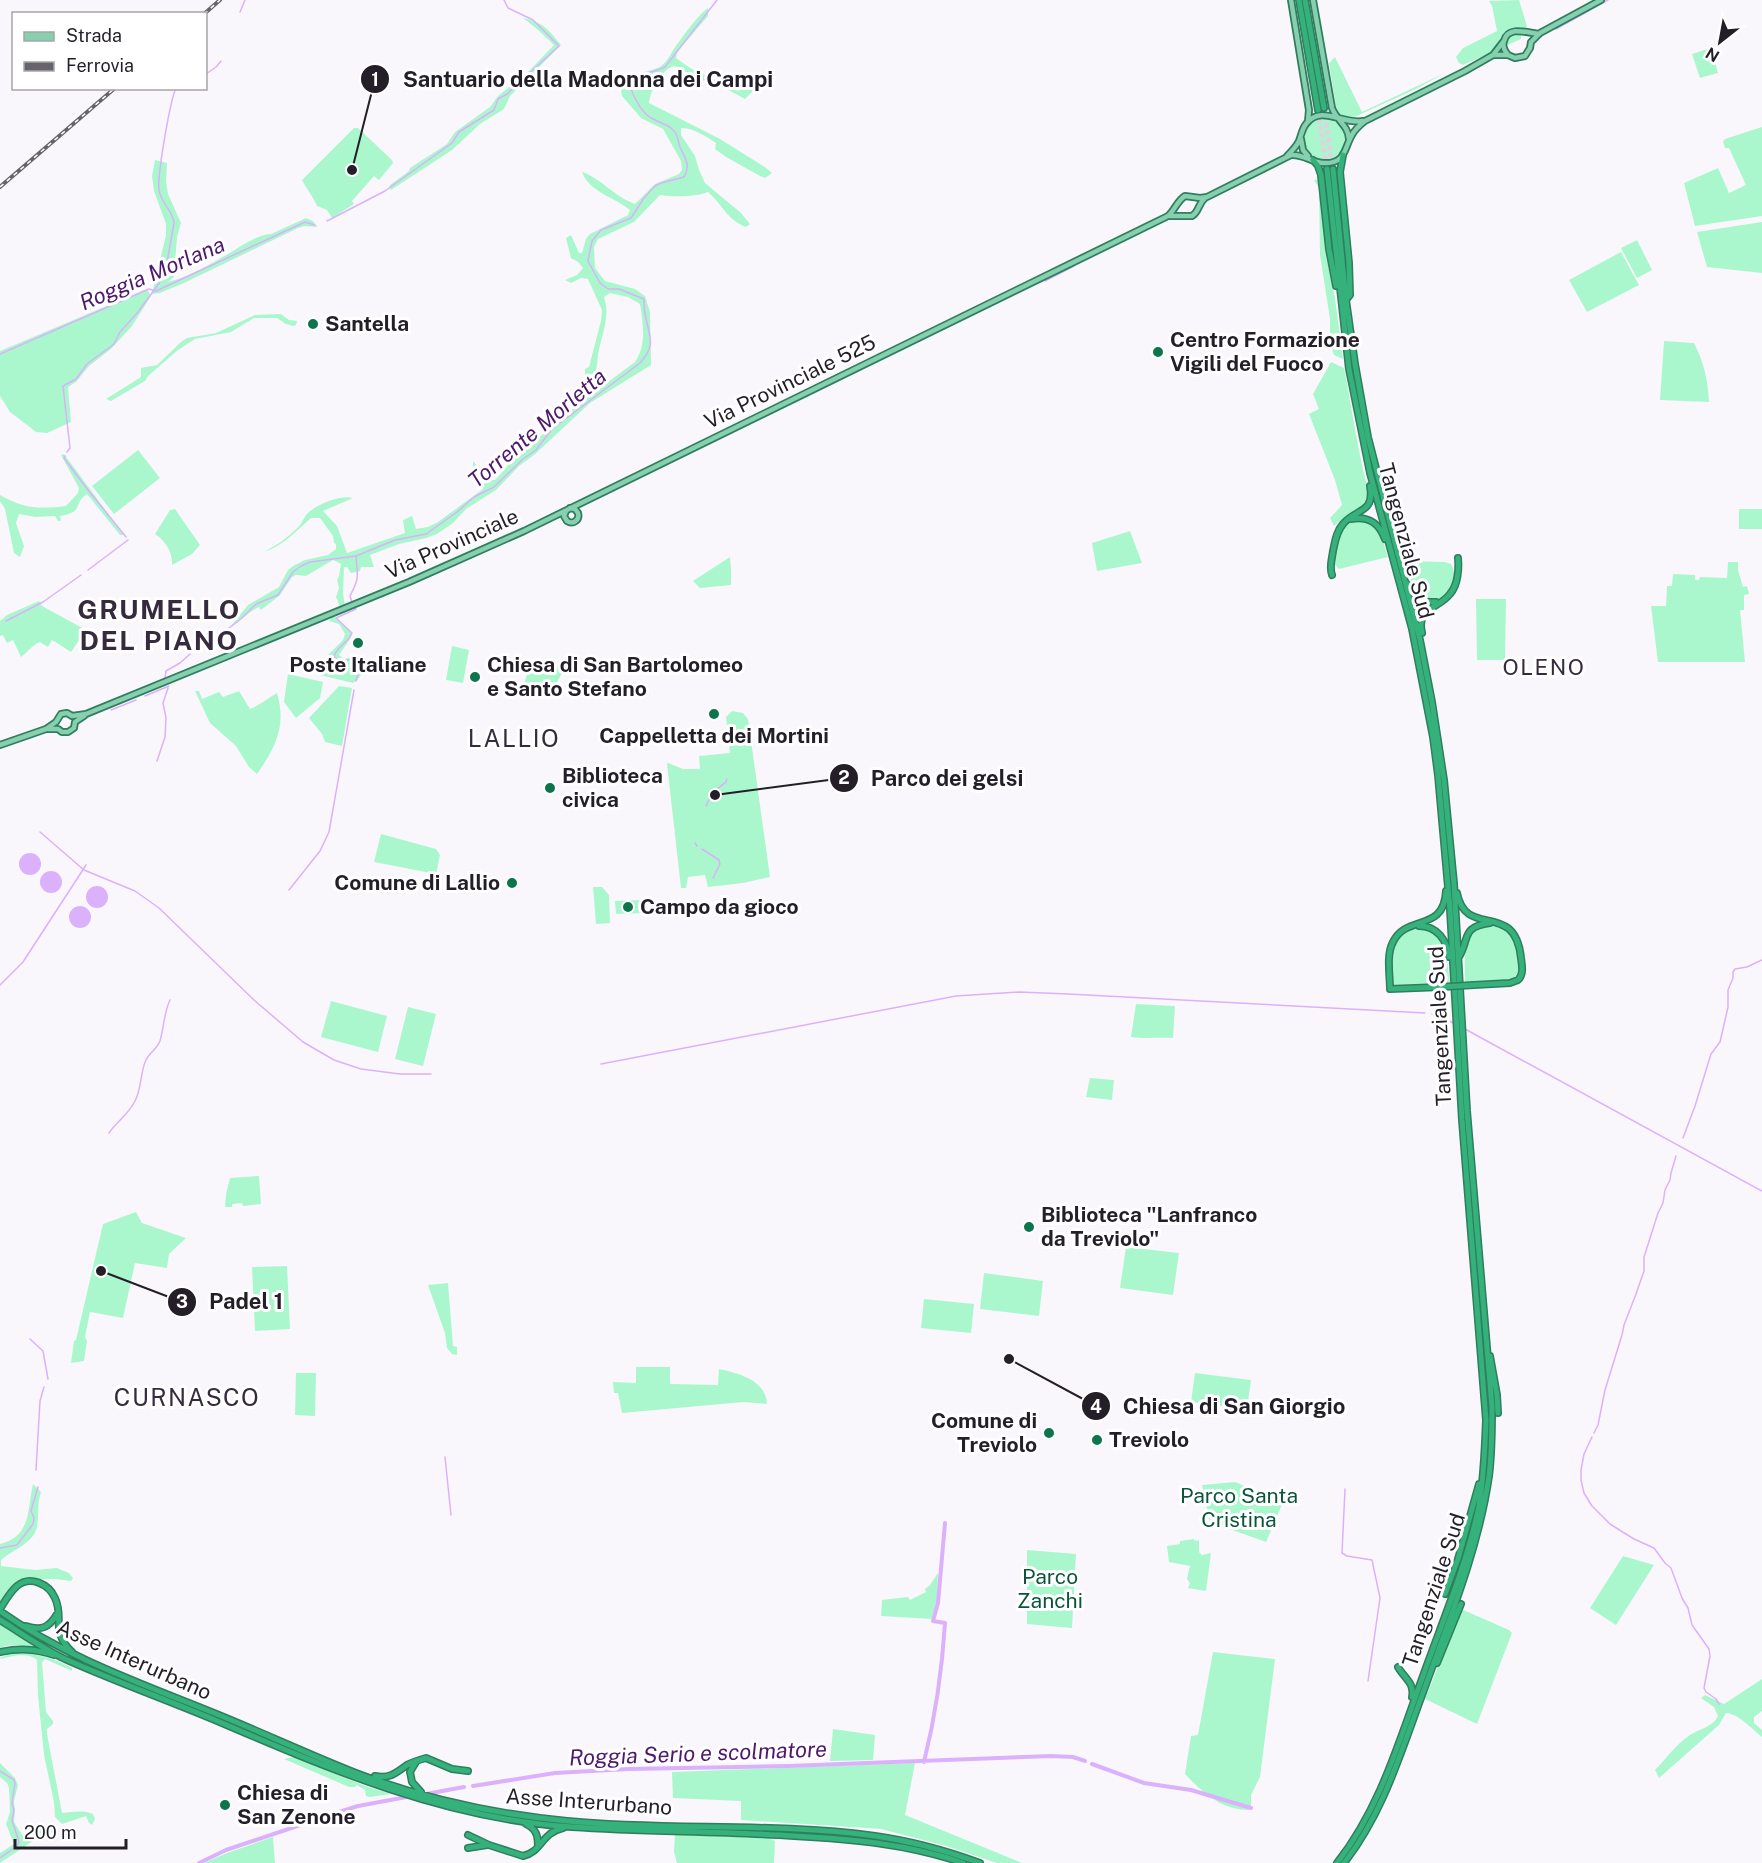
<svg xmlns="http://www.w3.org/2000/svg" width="1762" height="1863" font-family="'Public Sans',sans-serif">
<rect width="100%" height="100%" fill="#faf7fc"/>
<path fill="#aaf7ce" d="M1519,0l8,26 -6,7v6l-58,26 -4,-2 -3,-6 7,-9 34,-17 -5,-25 -3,-5z
M708,8v8l-31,36 -1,6 14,10 48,23 9,-4h7l-1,4 -8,8 -22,-12 -21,-7 -28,-14c-14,5 -23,23 -25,37l71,36 45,28 7,6 -7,5 -5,-2 -34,-19 -11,-8 1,-6c-9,-6 -24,-16 -35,-15v7l14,21 4,14 6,13 36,30 9,11 -4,3c-20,-8 -23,-22 -38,-35 -12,5 -35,5 -48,3l-26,27 -36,17 -4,8 1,21 10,13 30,8 10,7 5,16 1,53 -61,38 -56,52 -15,11 -23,24 -30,19 -13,14 -16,11 -11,4 -27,6 -29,11 4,12h-13l-1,4 -9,2 -4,-6h-3l-1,27 2,11 -5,2 -4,-10 3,-9 -2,-8 2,-4 2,-12 -8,-4 -27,16 -10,-1 -4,2 -12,18 -19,15 -2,-3c-10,4 -18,14 -28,19l17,-21 31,-18 9,-17 5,-4 12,-6 23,-5 8,-6v-5l-2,-1 -1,-7 -13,-18h-9c-14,12 -29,29 -47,34 11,-6 22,-13 31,-22 6,-5 7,-9 11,-15 8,-10 35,-21 47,-17l-30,13 14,15 10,27 58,-20 -2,-13 9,-4 4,13 12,-2 10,-5 45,-33 1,-9 -11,-14v-5l16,19h6l4,-4 13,-16 37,-31 12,-12 74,-55c12,-17 8,-38 5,-58l-12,-7 -18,-4 -6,4c7,20 -3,38 -6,58 -1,7 0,12 -4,19l-9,1v-6l4,-2 12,-46 1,-11 -14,-31 -7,-1 -10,5 -6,-3 12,-5 6,-7 -5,-6 -7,-4 -5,-20 5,-3 8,18h3l4,-14 4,-5 38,-19 2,-5c-15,-13 -40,-17 -48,-38 17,5 33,25 53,32l20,-20 24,-10 3,-4 -1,-9 -18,-32 -22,-11 -19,-22c-7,-25 26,-21 39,-30 7,-5 11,-15 17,-23 8,-11 19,-27 30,-35z
M523,18c20,4 26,12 38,27l-51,51 -6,13 -24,15 -28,26 -61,40 -2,-3 1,-2 19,-14 1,-3 37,-24 8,-12 35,-25 8,-11 32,-26 24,-25 -17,-16z
M1711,48l7,25 -18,5 -8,-24z
M1335,57l27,55 83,-39 -29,16 -66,30 -10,-4 -4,-9 -7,-43z
M1304 140a21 21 0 1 1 42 0a21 21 0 1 1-42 0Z
M1762,127v89l-67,10 -11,-43 34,-15 11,25 17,-8 -17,-37h-4l-2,-6 2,-3z
M354,128h4l34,32 1,3 -14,17 -5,-4 -22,25 2,3 -22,14 -5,-8 -10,-4c-4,-10 -10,-16 -15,-26z
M155,160l12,3 -1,19 2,12 13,29 -4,14 -3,40 -6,5c21,-5 42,-18 60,-28 13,-8 28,-19 43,-20l35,-16 7,3 4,6 -13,-1 -6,2 -114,55 -24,10 -8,1 14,-59v-11l-12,-33 -2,-15z
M1317,168l2,6 8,86 8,38 8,61 -9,-4 -4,-12v-24l-10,-64 -1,-67 -5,-8h3z
M1762,222v51l-55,-6 -10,-35z
M1637,240l15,30 -15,8 -16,-30z
M1621,252l18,33 -52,27 -18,-32z
M147,289l4,7 -19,30 -21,23 -22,17 -13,16 -8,5 3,35 -24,11 -11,-1 -26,-20 -10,-16v-45z
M281,314l8,6 8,1 -1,4 -3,1 -7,-2 -9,-6h-23l-23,14 -36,7 -17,11 -30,26 -3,5 -34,20 -5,-2 35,-22v-9l16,-3 24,-23 6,-4 29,-5 39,-18z
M1664,341l30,2c10,19 14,38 15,59l-49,-2z
M1331,362l13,6c7,35 12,71 20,106 2,9 7,19 3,27 -5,12 -24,16 -33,25l-4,-8 12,-13 -7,-25 -26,-66 10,-5 -6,-15z
M138,450l22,28 -46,36 -22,-28z
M64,454l60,81h-4l-33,-41c-15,10 -2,18 -27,22l1,5h-3l-3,-5 -20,1 -16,-3 -3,9 8,23 -4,11 -6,-4 -9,-44 -5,-8v-6c24,14 40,14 66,11l12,-13 1,-5 -18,-33z
M175,509l25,36 -8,9 -20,11c1,-12 -7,-25 -17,-31l15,-24z
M1739,509h23v20h-23z
M1356,520c25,3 25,16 32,37l-49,12 -5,-6 5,-25 5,-13z
M1130,531l12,32 -45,8 -5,-28z
M730,557l1,11v17l-31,3 -7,-7z
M1407,561l38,1 6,2c13,22 -16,51 -35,29 -6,-8 -7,-22 -9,-32z
M1728,562h10v8l5,17 4,-1 2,8 -5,1v15h-4l5,52h-87l-7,-56h15l1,-20h5l1,-12 22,1v5h4l1,-3 27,1z
M1476,599h30l-1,61h-28z
M39,601l3,5 44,24 -15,22 -19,-12 -4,7 -8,-5c-8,3 -12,10 -19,15l-8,-17 -6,3 -4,-8 -3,1v-15l7,-6z
M334,617l18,16 -2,6 -11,16 5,4 13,-3 5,4 2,10 -5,8 -6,5 -33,-8 6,-11 2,-9 15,-15 2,-6 -6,-10 -10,-3 2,-3z
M452,646l17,4 -6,33 -17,-3z
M536,660l29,8 -15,26 -26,-10 7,-22z
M288,674l35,8 -3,16 -24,20 -12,-16z
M339,686l13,2 -10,58 -17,-4 -3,-8 -13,-16z
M195,691h4l3,8 17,-7 4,5 16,-6 11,18c10,-4 17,-10 27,-16 10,33 -2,55 -20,81l-8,-7 -13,-21 -26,-23z
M732,711l11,2 5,6 22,158 -27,6 -35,4 -3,-12 -17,2 -2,11h-5l-14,-124 1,-1 15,6h17l-1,-13 31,-3 -4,-36z
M381,834l55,15 4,6 -4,19 -62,-12z
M593,887h9l7,8 1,28 -14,1z
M641,900l1,13 -26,1 -1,-13z
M1493,925c24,1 36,43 18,55l-46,3c0,-24 -5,-55 28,-58z
M1419,928c28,2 28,34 31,55l-58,3c0,-24 -6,-55 27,-58z
M331,1001l56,15 -9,36 -57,-15z
M1136,1004l39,2 -2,32c-15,-1 -28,1 -42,-1z
M408,1007l28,7 -13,52 -28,-7z
M1090,1078l24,2 -2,20 -26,-3z
M259,1176l2,28 -18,2 -1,-3 -10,1v3h-7l1,-13 4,-16z
M136,1212l6,11 44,15 -17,16 -2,14 -32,-5 -12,55 -33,-6 -5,25 2,4 -3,20 -13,2 3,-22 2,-1 27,-116z
M1126,1247l53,6 -6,42 -53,-7z
M287,1266l3,63 -35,2 -3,-64z
M984,1273l59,8 -4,35 -59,-7z
M448,1283l5,63 4,1v8l-5,-1 -5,-6 -2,-15 -17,-48z
M924,1299l50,5 -3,29 -50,-5z
M636,1367h34v17l48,1 1,-16c19,4 47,11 48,35l-23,-2 -122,11 -4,-20h-4l-1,-11 23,1z
M296,1373h20l-1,43 -20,-1z
M1195,1373l56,7 -4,29 -56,-7z
M1235,1482l48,20 -17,40 -56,-20 -8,-37z
M33,1484l8,8c-4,12 -2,23 -4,35 -4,17 -25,23 -36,33v6l35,4 21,-2 12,5 4,5 -2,3 -16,-2 -35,1 -9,8 -11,14v-58c32,-8 27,-35 33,-60z
M1194,1539l1,2 4,-1v12l3,3 9,-2 -5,38 -18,-3 2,-5 -3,-4 3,-13 -21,-4 -2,-16 13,-2v-3z
M1027,1550l49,4 -4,74 -45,-4z
M1623,1556l31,9 -38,60 -26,-17z
M938,1573l-1,29 -4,17 -52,-3 1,-16 26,-3 2,3 16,-8 -1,-3 5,-4z
M1461,1609l48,21 3,3 -35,91 -52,-25z
M0,1623l37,23 -2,1 -25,-2 -10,3z
M1213,1652l62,7 -15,118 -9,18v12l-3,3c-28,-1 -45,-17 -63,-36l6,-38 7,-1z
M12,1653c22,0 40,4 60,15v3l-27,-12 -3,3 4,50 7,9v3l-6,5v5l15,79c11,-1 21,-3 31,1l2,5 -3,6 -3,-2 -3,-7 -24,8 -7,-7 -1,-15 -10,-47 -6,-59 -1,-36c-9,-8 -25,-4 -36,-1l-1,-1z
M1762,1679v32l-8,6v6l8,7v7c-10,-8 -23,-23 -36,-24l-7,12 -60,53 -4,-8c11,-11 21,-26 35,-35 9,-6 23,-8 28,-19l-4,-9 -13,-9 4,-3 19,9z
M833,1729l42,6 -2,25 -43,1z
M294,1757l74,30 23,7 -21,3 -4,-1 -1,-6 -8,-5 -2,2h-6l-65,-28z
M0,1763l15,15 3,7 -4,16 1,10 -1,11 10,16c12,-4 17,-15 32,-12l1,3 -5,3 -7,1 -45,30v-10l14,-9 -8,-20 4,-12 -1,-24 -2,-5 -7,-6z
M915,1763l-10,52 117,48h-25l-51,-17 -65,-17 -140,-9v-19l-68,-3 -1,-26z
M675,1833l93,5 7,3 -1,22h-97l-3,-11z
M273,1837l2,26h-71l23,-10z"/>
<path fill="#dbb1fc" d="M19 864a11 11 0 1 1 22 0a11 11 0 1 1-22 0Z
M40 882a11 11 0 1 1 22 0a11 11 0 1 1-22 0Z
M86 897a11 11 0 1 1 22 0a11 11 0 1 1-22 0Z
M69 917a11 11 0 1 1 22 0a11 11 0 1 1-22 0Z"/>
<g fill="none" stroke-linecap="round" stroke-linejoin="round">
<path stroke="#dbb1fc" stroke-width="1.5" d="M240,12l5,-12
M1556,29l52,-29
M206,74l10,-7 5,-6
M327,221l58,-30 67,-48 7,-11 35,-22 4,-11 9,-5 52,-48 -26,-26 -25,-12 -4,-8
M1045,281l29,-15
M0,354l149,-65 7,2 149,-69 10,3
M67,452l3,-4 -7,-62 13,-7 11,-15 27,-20 6,-12 18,-20 22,-30 6,-14 8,-45c-1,-12 -13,-20 -15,-33 -2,-14 11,-89 17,-102
M65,456l-1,2 20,27 42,52
M88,570l40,-30
M352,602l-2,-6c9,-17 8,-19 6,-39
M355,607l1,2 -20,9 16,15c-4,11 -16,13 -18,24 8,6 14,3 23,1l3,1v6l-4,16
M6,621l37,-19 38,-27
M224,632l18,-14 14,-14 22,-9 15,-23 8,-6 9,-4 46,-6 39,-16 31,-6 31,-22 17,-15 20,-10 29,-28 13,-9 16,-21 88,-66c16,-18 10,-24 6,-45 -2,-7 -2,-13 -2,-19l-25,-10h-11l-8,-6 -12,-22 4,-20 9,-11 30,-12 13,-20 11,-12 6,-3 23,-6c7,-12 1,-19 -4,-30 -2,-6 -2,-13 -7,-17 -5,-6 -13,-7 -20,-11 -10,-5 -15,-15 -20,-25 -2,-5 -5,-12 2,-16 8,-5 20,-6 30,-11l52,-67
M194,651l26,-16
M165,678l1,-7 14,-8 10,-9
M145,696l24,-10
M111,710l25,-10
M157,761l8,-24 1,-19 -3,-15 5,-15
M706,806c3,-8 12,-19 20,-24l1,-3
M40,832l44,38 51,21 24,17 95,92 49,42 31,18 27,9 39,5h31
M695,843l2,3
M702,849l17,11 1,4 -7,14
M289,890l31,-39 9,-19 25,-142
M0,985l23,-23 63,-97
M1432,1014l8,1 13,8
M1465,1029l297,162
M601,1064l355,-68 63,-4 49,2 357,19
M109,1133c8,-12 20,-19 26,-32 7,-13 5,-29 11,-41 4,-8 11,-11 14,-19 4,-14 4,-29 10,-41
M1683,1138l12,-32 16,-52 9,-12 8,-35v-17l5,-12v-6l2,-3 12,-2 15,-7
M30,1339l13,12 5,28
M1594,1433l4,-8 7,-35 17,-55 2,-10 12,-31 8,-23v-14l14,-44 5,-10 2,-13 5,-10 1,-7 5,-17
M1592,1437l-8,17 -3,16v10l3,13 8,13 18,18 24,15 20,9 11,15 6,5 11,30 6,10 4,17 17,24 1,7 -6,32 2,4 10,7 3,5
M445,1457l6,58
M36,1470l4,-69 4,-14
M1345,1489l-3,64 5,3 25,4 8,38 -12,83
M0,1548l17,-3 16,-21 1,-6 -3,-7 7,-24
M0,1771l14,9 1,3 -3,20 2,7 -2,10 7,22 -2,4 -17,12"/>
<path stroke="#dbb1fc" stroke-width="4" d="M924,1762c12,-48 18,-90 21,-139l-12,-2 5,-18 7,-80
M1092,1764l52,19 47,7 60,18
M473,1786l82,-13 74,-4 160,-3 262,-10 22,1 12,4
M426,1794l38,-7
M199,1863l27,-13 113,-38 19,-6 54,-10"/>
<path stroke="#dad6dc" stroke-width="5" stroke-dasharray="5 2.5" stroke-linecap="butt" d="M1324,108l9,61
M1318,111l9,58"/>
<g stroke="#2f7e5e" stroke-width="8">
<path id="primary" d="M1291,0l18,110 -1,11
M1313,0l19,108c5,13 16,17 17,31
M1493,55h15l7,3 10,-2 5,-8 1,-6 9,-9 61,-33
M1508,55c-4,-5 -6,-9 -4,-14 4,-16 24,-8 35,-7
M1301,139l2,11 5,6
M1287,156c4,-4 9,-9 12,-15 2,-5 3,-12 7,-17 15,-20 37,1 57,-3
M1170,216h22c7,-4 6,-12 13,-18
M566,511l-2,5 3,5c6,4 13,-1 11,-8l-3,-4 -5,-1
M48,729h10l4,3h6l6,-4 1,-6 9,-6
M0,745l46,-16 10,-7 5,-8 6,-1 5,3 14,-2 323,-132 115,-51 644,-315c7,-6 9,-15 17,-20l15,2 7,-1 84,-42c13,-1 21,8 33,8 22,1 20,-15 28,-28 3,-6 8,-10 13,-14l100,-50 28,-16 10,-13"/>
</g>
<g stroke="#2f7e5e" stroke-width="8">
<path id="highway" d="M1299,0l19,110
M1305,0l19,108
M1343,155l-3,17 9,91 1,32 -4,5
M1313,160l5,6 3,9 8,74 7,37
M1327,169l22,200 21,104 42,156 21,108 5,38 12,134 12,211 24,300c-1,28 -2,57 -7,86 -13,62 -39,121 -60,181 -22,61 -41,124 -82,176
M1333,169l13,131 9,64 13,73 52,203 12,62 12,78 10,104 13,227 25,296c0,23 0,46 -3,69 -11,76 -42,149 -68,222 -21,57 -39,117 -77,165
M1351,519c18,-3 28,4 34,20
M1332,575c-3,-8 0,-16 1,-24 2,-9 3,-19 10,-27 13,-16 32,-10 27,-38
M1406,583c12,10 9,20 30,19
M1422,633c-6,-26 17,-24 28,-39 8,-9 9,-25 8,-36
M1457,893c9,47 58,6 64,65 1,8 3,16 -3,22l-8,3 -36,2
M1419,926c18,0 28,14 30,31
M1459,957c11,-19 2,-30 31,-34
M1441,987l-51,2c0,-14 -4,-34 3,-47 13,-28 51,-9 53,-51
M1490,1356l7,39 1,18
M1445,1594l13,-35 21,-75
M0,1609c5,-8 10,-17 17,-23 13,-11 32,-2 38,12 10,22 -6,32 18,55
M0,1611c65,46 140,72 214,102 47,19 94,41 142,60 68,26 139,41 211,48 102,10 206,1 308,15 36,5 72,15 105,27
M0,1620c21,13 42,28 65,39 49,22 100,40 150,61 114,49 231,99 357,107 74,5 148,4 222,9 57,3 115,8 169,27
M26,1626c15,5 23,2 31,-12
M0,1652c20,-4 35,-3 54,3
M1437,1663l24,-59
M1398,1667c6,11 17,16 14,30
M416,1762l-6,10 2,10 9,10
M375,1776c15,3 21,-3 32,-11 5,-3 12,-5 19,-7l26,11 16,2
M526,1824c10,5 12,11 12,22
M468,1835l21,10 34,11c19,-4 18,-23 40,-28
M468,1848l19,-3"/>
</g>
<use href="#primary" stroke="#86d0b0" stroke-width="4.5"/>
<use href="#highway" stroke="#35b17b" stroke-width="5"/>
<g stroke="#67636b" stroke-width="4">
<path id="rail" d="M204,14l16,-14
M0,187l115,-99"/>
</g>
<use href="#rail" stroke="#fff" stroke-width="1.5" stroke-dasharray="4.5" stroke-linecap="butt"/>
<g stroke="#2f7e5e" stroke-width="8" stroke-linecap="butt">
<path id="highway-bridge" d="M1441,987l33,-2"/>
</g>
<use href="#highway-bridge" stroke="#35b17b" stroke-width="5"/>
</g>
<g fill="#0d754d" stroke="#fff" stroke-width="2">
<circle cx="313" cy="324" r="6"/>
<circle cx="1158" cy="352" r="6"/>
<circle cx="358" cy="643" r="6"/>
<circle cx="475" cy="677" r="6"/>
<circle cx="714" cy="714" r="6"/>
<circle cx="550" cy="788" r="6"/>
<circle cx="512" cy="883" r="6"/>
<circle cx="628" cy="907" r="6"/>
<circle cx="1029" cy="1227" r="6"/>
<circle cx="1049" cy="1433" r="6"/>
<circle cx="1097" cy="1440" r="6"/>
<circle cx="225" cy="1805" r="6"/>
</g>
<g text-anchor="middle" stroke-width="6" stroke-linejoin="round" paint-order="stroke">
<g font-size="21" font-weight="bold" fill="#231e27" stroke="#fff" text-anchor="start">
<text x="325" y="331">Santella</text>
<text x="1170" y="347">Centro Formazione<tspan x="1170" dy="24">Vigili del Fuoco</tspan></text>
<text x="358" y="672" text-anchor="middle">Poste Italiane</text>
<text x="487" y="672">Chiesa di San Bartolomeo<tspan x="487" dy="24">e Santo Stefano</tspan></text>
<text x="714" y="743" text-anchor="middle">Cappelletta dei Mortini</text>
<text x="562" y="783">Biblioteca<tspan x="562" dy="24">civica</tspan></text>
<text x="500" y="890" text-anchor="end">Comune di Lallio</text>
<text x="640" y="914">Campo da gioco</text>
<text x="1041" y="1222">Biblioteca "Lanfranco<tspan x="1041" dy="24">da Treviolo"</tspan></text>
<text x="1037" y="1428" text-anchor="end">Comune di<tspan x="1037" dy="24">Treviolo</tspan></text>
<text x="1109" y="1447">Treviolo</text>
<text x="237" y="1800">Chiesa di<tspan x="237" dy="24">San Zenone</tspan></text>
</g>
<g font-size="21" fill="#231e27" stroke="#fff">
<text transform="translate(790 382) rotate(-26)" y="7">Via Provinciale 525</text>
<text transform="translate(1406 541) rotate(75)" y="7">Tangenziale Sud</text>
<text transform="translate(452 544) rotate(-24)" y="7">Via Provinciale</text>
<text transform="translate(1440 1026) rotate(-93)" y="7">Tangenziale Sud</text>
<text transform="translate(1434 1590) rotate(-72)" y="7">Tangenziale Sud</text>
<text transform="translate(134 1660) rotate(24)" y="7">Asse Interurbano</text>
<text transform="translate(589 1802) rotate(4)" y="7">Asse Interurbano</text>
</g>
<g font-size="21" fill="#0b5638" stroke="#fff">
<text x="1239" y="1503">Parco Santa<tspan x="1239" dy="24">Cristina</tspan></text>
<text x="1050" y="1584">Parco<tspan x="1050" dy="24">Zanchi</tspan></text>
</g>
<g font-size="22" font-style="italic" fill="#4e186e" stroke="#fff">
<text transform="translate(152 273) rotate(-23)" y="8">Roggia Morlana</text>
<text transform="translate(537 428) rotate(-40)" y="8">Torrente Morletta</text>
<text transform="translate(698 1753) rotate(-2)" y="8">Roggia Serio e scolmatore</text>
</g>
<g font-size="22" letter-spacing="1.5" fill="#362b3e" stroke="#fff">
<text x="1544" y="675">OLENO</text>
</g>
<g font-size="24" letter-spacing="1.5" fill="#362b3e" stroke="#fff">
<text x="514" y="747">LALLIO</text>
<text x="187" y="1406">CURNASCO</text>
</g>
<g font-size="27" font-weight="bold" letter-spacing="1.5" fill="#362b3e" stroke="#fff">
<text x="159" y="619">GRUMELLO<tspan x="159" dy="31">DEL PIANO</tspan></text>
</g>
</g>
<path fill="none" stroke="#231e27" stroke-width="2" d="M352 170L375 79M715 795L844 778M101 1271L182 1302M1009 1359L1096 1406"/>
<g fill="#231e27" stroke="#fff" stroke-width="2">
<circle cx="352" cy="170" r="6"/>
<circle cx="715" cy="795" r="6"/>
<circle cx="101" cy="1271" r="6"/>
<circle cx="1009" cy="1359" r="6"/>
<circle cx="375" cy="79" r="15"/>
<circle cx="844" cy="778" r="15"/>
<circle cx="182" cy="1302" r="15"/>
<circle cx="1096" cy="1406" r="15"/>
</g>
<g font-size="18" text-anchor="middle" font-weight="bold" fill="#fff">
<text x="375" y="86">1</text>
<text x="844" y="784">2</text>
<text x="182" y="1308">3</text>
<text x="1096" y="1413">4</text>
</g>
<g font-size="22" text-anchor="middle" font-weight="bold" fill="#231e27" stroke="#fff" stroke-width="6" stroke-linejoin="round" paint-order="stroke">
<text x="588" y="87">Santuario della Madonna dei Campi</text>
<text x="947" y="786">Parco dei gelsi</text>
<text x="246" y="1309">Padel 1</text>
<text x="1234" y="1414">Chiesa di San Giorgio</text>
</g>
<rect x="12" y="12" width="195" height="78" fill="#ffffff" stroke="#a7a5a9" stroke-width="1.5"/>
<rect x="24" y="32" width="30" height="9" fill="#86d0b0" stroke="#a7a5a9" stroke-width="1.5"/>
<text x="66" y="42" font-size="18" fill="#231e27">Strada</text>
<rect x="24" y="62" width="30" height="9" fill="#67636b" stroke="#a7a5a9" stroke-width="1.5"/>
<text x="66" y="72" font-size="18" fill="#231e27">Ferrovia</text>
<g transform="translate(1720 42) rotate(211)" stroke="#ffffff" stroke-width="4.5" paint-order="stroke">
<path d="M0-4.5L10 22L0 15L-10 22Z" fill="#231e27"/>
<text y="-9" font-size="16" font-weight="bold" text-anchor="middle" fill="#231e27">N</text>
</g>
<path d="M15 1839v9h111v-9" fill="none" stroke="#231e27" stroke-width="3"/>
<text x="24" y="1839" font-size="18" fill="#231e27" stroke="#ffffff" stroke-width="4.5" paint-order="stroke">200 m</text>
</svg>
